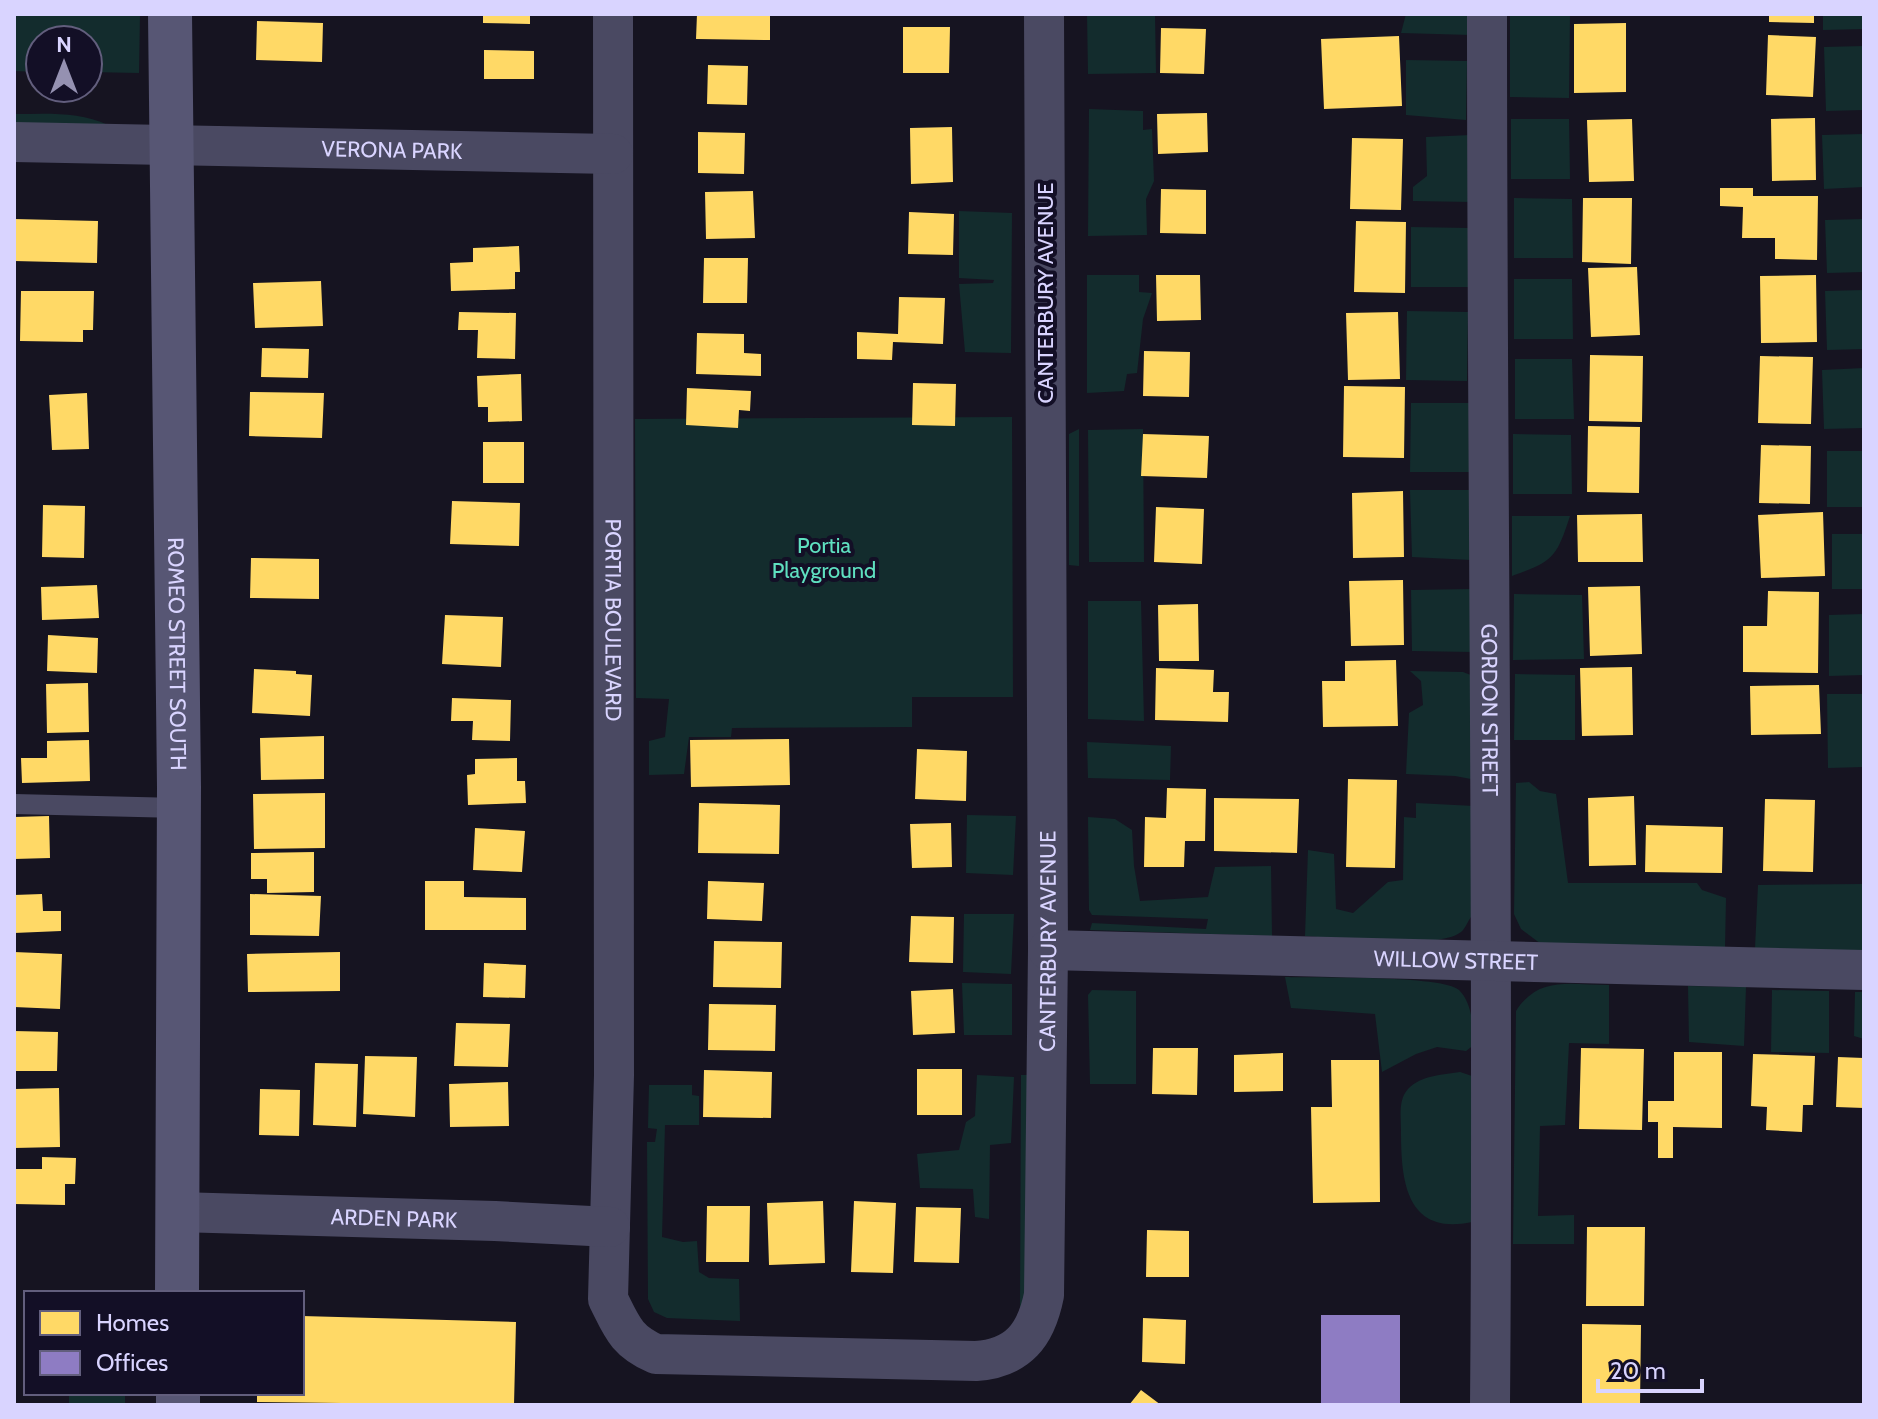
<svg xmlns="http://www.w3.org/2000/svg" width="1878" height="1419" font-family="Cabin,sans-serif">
<rect width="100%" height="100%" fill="#161421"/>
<path fill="#132c2d" d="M14,14h126l-1,59 -51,-1v-32h-48v32l-26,-1z
M1087,14h68l1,59 -68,1z
M1406,14h65v21l-70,-2z
M1510,14h60l-1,84 -59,-1z
M1823,14h41v15l-41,1z
M1864,46v64l-38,1 -2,-64z
M1406,60l61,1 -1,59 -60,-5z
M1089,109l54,2v19l9,-1 2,52 -8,18 1,36 -59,1z
M14,114c32,0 65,-3 94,11l-94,8z
M1511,119h58l1,60h-59z
M1864,134v53l-40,2 -2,-54z
M1471,135l1,67 -59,-1v-14l14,-11 -1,-39z
M1514,198l58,1 1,59h-59z
M959,211l53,2 -1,140 -46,-1 -6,-68 34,-1 1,-3 -35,-2z
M1864,219v53l-37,1 -2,-53z
M1411,227l58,1 1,59h-59z
M1087,275h52v17l13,1 -9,26 -6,54 -10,1 -3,17 -37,2z
M1514,279h58l1,60h-59z
M1864,290v59l-37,1 -2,-59z
M1407,311l61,1 -1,69 -61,-1z
M1515,359h57l2,60h-59z
M1864,368v60l-40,1 -2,-59z
M1411,403h61l-1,69h-61z
M1012,417l1,280h-101v30l-180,1 -1,9h-42l-5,37 -35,1v-34l16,-4 4,-38 -33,-1 -1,-279z
M1079,429v137l-10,-1v-131z
M1143,429l1,133h-55l-1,-132z
M1513,434l58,1 1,59h-59z
M1827,451h37v56h-37z
M1410,490h62l-1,70 -59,-3z
M1512,516h58c-14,43 -17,45 -58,60z
M1832,534h32v55h-32z
M1473,589v63l-61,-1 -1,-61z
M1514,594l68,1 2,64 -71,1z
M1088,601h53l3,120 -56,-2z
M1864,614v61l-35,1v-61z
M1410,671l53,1 13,5 -5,102 -16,-3 -49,-2 3,-61 14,-8 -2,-24z
M1515,674l60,1v65h-61z
M1827,694h37v73l-36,1z
M1087,742l84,4 -1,34 -82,-2z
M1529,782l11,9 16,3 12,89h129l5,7 24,8 -1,50 -184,-4 -20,-15 -7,-15 2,-131z
M1416,803l58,3 -3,111c-3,4 -6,12 -10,15 -22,18 -125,6 -156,4l3,-86 26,4 2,55 17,4 35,-31 15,-2 1,-63 12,1z
M967,815l49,1 -3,59 -47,-2z
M1088,817l27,2 17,11 2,36 6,35 68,-4 7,-30 56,-1 1,70 -182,-6 2,-7 114,6 2,-10 -116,-4 -3,-5z
M1864,884v67l-109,-3 3,-63z
M964,914h50l-3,60 -48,-2z
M1285,977c29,1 158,-2 174,13 14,14 13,36 16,54l-9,7 -29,-4 -21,7 -34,18 -7,-58 -84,-6z
M962,983l50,1v51h-48z
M1609,985v59l-40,-1 -4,82 -25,1 -2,90 36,-1v29h-61l3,-233c23,-36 55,-26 93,-26z
M1688,986l58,1 -2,59 -55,-4z
M1092,990l44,1v93h-46l-2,-89z
M1772,990l57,1v62l-58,-1z
M1855,992h9v47l-10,-3z
M1460,1072l12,4v146c-66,14 -71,-41 -71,-91 0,-14 -3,-31 7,-42 14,-14 33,-14 52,-17z
M977,1075l37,2 -3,66 -21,2 -1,74 -14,-2 -2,-28 -53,-1 -3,-34 42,-4 7,-28 9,-6z
M1021,1075h10v225l-11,9z
M649,1085h43v10l7,1v29h-34l-3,112 21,5 14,-1 2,31 10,6 30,1 1,42 -73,-3 -13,-6 -6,-13 -1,-157h8l2,-13 -9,-1z
M69,1393h56v12h-56z"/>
<path fill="#ffd966" d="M483,14h47v10l-47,-1z
M697,14h73v26l-74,-1z
M1769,14h45v9l-45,-1z
M257,21l66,2 -1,39 -66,-2z
M1626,23v69l-52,1v-69z
M903,27h47l-1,46h-46z
M1161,28l45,1 -2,45 -44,-1z
M1768,35l48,2 -3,60 -47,-2z
M1399,36l3,70 -78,3 -3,-70z
M484,50l50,1v28h-50z
M708,65l40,1 -1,39 -40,-1z
M1207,113l1,39 -50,2 -1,-40z
M1815,118l1,62 -44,1 -1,-62z
M1632,119l2,62 -45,1 -2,-62z
M952,127l1,55 -42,2 -1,-56z
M698,132l47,1 -1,41 -46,-1z
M1352,138l51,1 -2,71 -51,-1z
M1720,188h33v8h65l-1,64 -42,-1v-21h-33l1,-31 -23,-1z
M1161,189l45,1v44l-46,-1z
M753,191l2,47 -49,1 -1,-47z
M1583,198h49l-1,66 -49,-2z
M909,212l45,2 -1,41 -45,-1z
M14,219l84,2 -1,42 -83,-2z
M1356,221l50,1 -1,71 -51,-1z
M519,246l1,26h-5v17l-64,2 -1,-28 23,-1v-14z
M704,258h44l-1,45h-44z
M1637,267l3,68 -49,2 -3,-69z
M1156,275h44l1,45 -44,1z
M1816,275l1,67 -56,1 -1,-67z
M321,281l2,45 -68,2 -2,-45z
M21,291h73l-1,39h-10v12l-63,-1z
M899,297l46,1 -2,46 -50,-2 -1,18 -35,-1v-27l41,2z
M459,312l57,1 -1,46 -38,-1 1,-28h-20z
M1398,312l2,67 -52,1 -2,-67z
M697,333l47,1v19l17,1v22l-65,-2z
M262,348l47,1 -1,29 -47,-1z
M1144,351l46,1 -1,45 -46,-1z
M1590,355l53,1 -1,66 -53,-1z
M1760,356l53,1 -2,67 -53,-1z
M521,374l1,47 -34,1v-15h-10l-1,-31z
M913,383l43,1 -1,42 -43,-1z
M1344,386l61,1 -1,71 -61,-1z
M687,388l64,3 -1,20 -11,-1 -1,18 -52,-3z
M250,392l74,1 -2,45 -73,-2z
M87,393l2,56 -37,1 -3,-55z
M1588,426l52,1 -1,66 -52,-1z
M1143,434l66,2 -2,42 -66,-2z
M483,442h41v41h-41z
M1761,445l50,1 -1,58 -51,-1z
M1403,491l1,66 -51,1 -1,-65z
M452,501l68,2 -1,43 -69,-2z
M43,505l42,1 -1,52 -42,-1z
M1156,507l48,2 -2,55 -48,-2z
M1823,512l2,64 -64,2 -3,-63z
M1642,514l1,48h-65l-1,-47z
M251,558l68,1v40l-69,-1z
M1403,580l1,65 -53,1 -2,-65z
M97,585l2,33 -57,2 -1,-33z
M1640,586l2,68 -52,2 -2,-69z
M1768,591l51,1 -1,81 -75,-1v-46h24z
M1198,604l1,57h-40l-1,-56z
M445,615l58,2 -2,50 -59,-3z
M48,635l50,3 -1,35 -50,-2z
M1396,660l2,66 -75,1 -1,-46h23v-20z
M1632,667l1,68 -51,1 -2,-68z
M1156,668l58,2 -1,22h16l-1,30 -73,-2z
M254,669l42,2v3l16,1 -2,41 -58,-3z
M88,683l1,49 -42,1 -1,-49z
M1819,685l2,49 -70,1 -1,-49z
M452,698l59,2 -1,41 -38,-1 1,-19h-22z
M324,736v43l-63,1 -1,-42z
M789,739l1,46 -99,2 -1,-47z
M89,740l1,41 -68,2 -1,-25h26v-17z
M917,749l50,2 -1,50 -51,-2z
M517,758v23h8l1,22 -58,2 -1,-30 8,-1v-15z
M1348,779l49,1 -2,88 -49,-1z
M1167,788l39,1 -1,52h-20l-1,26h-40l1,-50 21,1z
M325,793v55l-71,1 -1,-55z
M1634,796l2,69 -47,1 -1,-68z
M1214,798l85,1 -2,54 -83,-2z
M1765,799l50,1 -2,72 -50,-1z
M699,803l81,2 -1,49 -81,-1z
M49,816l1,42 -36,1v-42z
M951,823l1,44 -40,1 -2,-44z
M1646,825l77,2 -1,46 -77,-1z
M475,828l50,3 -3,41 -49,-2z
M314,852v40l-47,1v-14h-16v-26z
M425,881h39v16l62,1v32h-101z
M708,881l56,2 -2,38 -55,-2z
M42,894l1,17h18v20l-47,2v-38z
M250,894l71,2 -2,40 -69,-1z
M911,916l43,1 -1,46 -44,-1z
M714,941l68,1 -1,46 -68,-1z
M14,952l48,2 -2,55 -46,-2z
M340,952v39l-92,1 -1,-38z
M484,963l42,2 -1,33 -42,-1z
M953,989l2,44 -42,2 -2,-44z
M709,1004l67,1 -1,46 -67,-1z
M456,1023l54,1 -2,43 -54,-1z
M14,1031l44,1 -1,39h-43z
M1153,1048h45l-1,47 -45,-1z
M1581,1048l63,1 -2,81 -63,-1z
M1674,1052h48v76l-49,-1v31h-15v-36h-10v-21h26z
M1283,1053v38l-49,1v-37z
M1753,1054l62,2 -2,49h-10l-1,27 -36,-2 1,-23 -16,-1z
M365,1056l52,1 -2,60 -52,-3z
M1838,1057l26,1v50l-28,-1z
M1331,1060h48l1,142 -67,1 -2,-96h21z
M315,1063l43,1 -2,63 -43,-2z
M917,1069h45v46h-45z
M704,1070l68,2 -1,46 -68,-1z
M508,1082l1,44 -59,1 -1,-43z
M59,1088l1,59 -46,1v-59z
M260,1089l40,1 -1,46 -40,-1z
M42,1157l34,1 -1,26h-10v21l-51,-1v-35h28z
M823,1201l2,62 -56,2 -2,-62z
M854,1201l42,2 -3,70 -42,-1z
M707,1206h43l-1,56h-43z
M916,1207l45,1 -2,55 -45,-1z
M1587,1227h58l-1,79h-58z
M1147,1230l42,1v46h-43z
M302,1316l214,6 -2,83 -257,-3v-9h45z
M1143,1318l43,2 -1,44 -43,-2z
M1582,1324l59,1 -1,80h-58z
M1141,1390l20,15h-32z"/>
<path fill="#8e7cc3" d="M1321,1315h79v90h-79z"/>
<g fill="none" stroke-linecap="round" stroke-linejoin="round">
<path stroke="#4a4962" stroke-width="20" d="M14,804l165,4"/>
<g stroke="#4a4962" stroke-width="40">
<path id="s1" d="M613,14l1,1061 -6,224c14,28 18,42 48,55l320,7c42,-3 60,-26 68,-66l4,-345 -4,-936"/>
<path id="s2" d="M1487,14c0,464 7,927 3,1391"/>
<path id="s3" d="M14,142l599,12"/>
<path id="s4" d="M1048,950l816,20"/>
<path id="s5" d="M178,1212l317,9 115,6"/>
</g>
<g stroke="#575674" stroke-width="44">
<path id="s6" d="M170,14l9,773 -2,506"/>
<path d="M178,1393v12"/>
</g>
</g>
<g text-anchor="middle" stroke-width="8" stroke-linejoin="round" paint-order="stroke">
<g font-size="22" fill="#d9d4ff" stroke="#130f26">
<text dy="8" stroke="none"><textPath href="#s3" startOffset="378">VERONA PARK</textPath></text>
<text transform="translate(1045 293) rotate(-90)" y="8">CANTERBURY AVENUE</text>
<text dy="8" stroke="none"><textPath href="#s1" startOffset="606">PORTIA BOULEVARD</textPath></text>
<text dy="8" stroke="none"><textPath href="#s6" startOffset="640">ROMEO STREET SOUTH</textPath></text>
<text dy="8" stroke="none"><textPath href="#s2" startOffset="696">GORDON STREET</textPath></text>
<text dy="8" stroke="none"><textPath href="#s1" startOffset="2138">CANTERBURY AVENUE</textPath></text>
<text dy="8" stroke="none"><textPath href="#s4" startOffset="408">WILLOW STREET</textPath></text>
<text dy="8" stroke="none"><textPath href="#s5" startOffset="216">ARDEN PARK</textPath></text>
</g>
<g font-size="22" fill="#5fe0c0" stroke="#130f26">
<text x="824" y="553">Portia<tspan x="824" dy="25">Playground</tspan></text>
</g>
</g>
<rect width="1878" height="1419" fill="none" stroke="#d9d4ff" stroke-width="32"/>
<rect x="24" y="1291" width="280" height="104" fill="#130f26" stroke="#625e7d" stroke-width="2"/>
<rect x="40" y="1311" width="40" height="24" fill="#ffd966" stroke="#625e7d" stroke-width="2"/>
<text x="96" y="1331" font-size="24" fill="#d9d4ff">Homes</text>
<rect x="40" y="1351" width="40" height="24" fill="#8e7cc3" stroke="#625e7d" stroke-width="2"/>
<text x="96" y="1371" font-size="24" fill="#d9d4ff">Offices</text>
<g transform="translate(64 64)"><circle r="38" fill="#130f26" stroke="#625e7d" stroke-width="2"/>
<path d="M0-6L14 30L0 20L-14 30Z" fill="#9591b1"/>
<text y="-12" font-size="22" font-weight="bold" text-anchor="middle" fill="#d9d4ff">N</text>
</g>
<path d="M1598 1379v12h104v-12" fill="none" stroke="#d9d4ff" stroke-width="4"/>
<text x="1610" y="1379" font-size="24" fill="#d9d4ff" stroke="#130f26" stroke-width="6" paint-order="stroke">20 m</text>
</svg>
